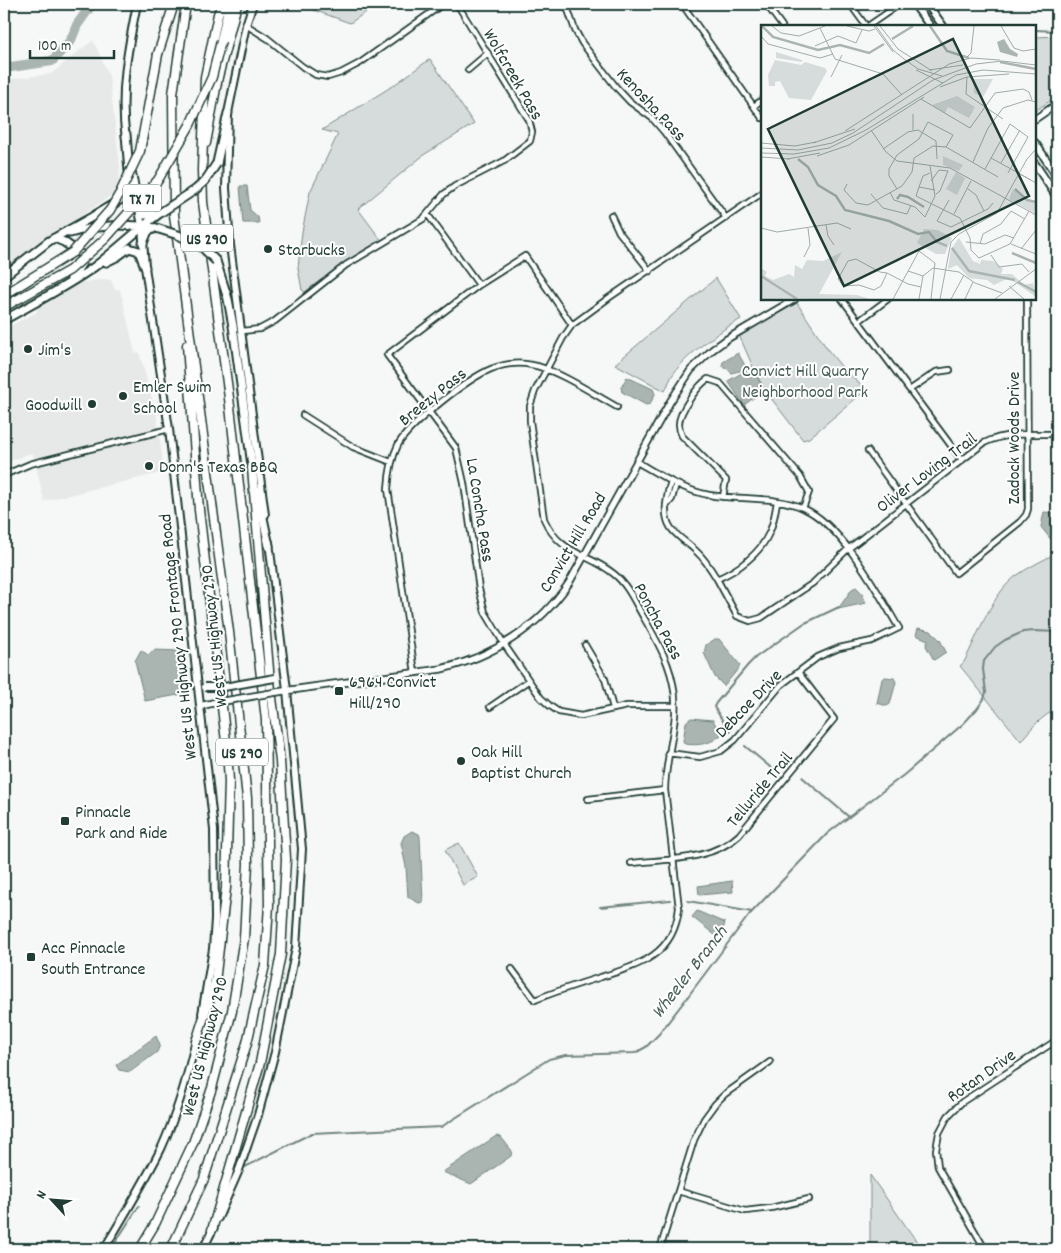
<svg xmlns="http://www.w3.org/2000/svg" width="1061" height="1253" font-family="Dekko,sans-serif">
<rect width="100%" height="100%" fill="#f6f7f7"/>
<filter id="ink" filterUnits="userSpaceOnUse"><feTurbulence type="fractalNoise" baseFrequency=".02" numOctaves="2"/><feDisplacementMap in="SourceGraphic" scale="10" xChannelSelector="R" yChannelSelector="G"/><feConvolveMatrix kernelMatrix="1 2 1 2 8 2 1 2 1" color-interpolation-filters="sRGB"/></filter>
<g filter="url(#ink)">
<path fill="#e6e9e8" d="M93,40l16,36 11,90 -1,16 9,13 -18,1 -106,75v-191l47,-6z
M105,279l6,1 4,10 5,-1 15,64 4,-1 18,65 7,55 -120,29 -11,-48 -8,2 -21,9v-135l33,-17 -1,-8 28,-15 15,-6z"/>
<path fill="#d6dcdb" stroke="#7a8c88" d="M297,4h81l-28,19z
M1057,36v60l-22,15v-74z
M430,59l44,65 -49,30 -67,55 24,32 -40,23 -37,28 -3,-2 -4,-22 4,-36 8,-40 28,-58 -16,-4 72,-45z
M716,278l25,41c-21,12 -54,35 -67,54 -4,5 -6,12 -9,18l-50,-27z
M797,303l31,47 13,16 25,24 -57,48 -6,2 -36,-47 -10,-17 -18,-41z
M1057,553v156c-15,7 -25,18 -36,32l-61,-75 4,-4c14,-27 28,-68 52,-86 13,-9 27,-16 41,-23z
M459,843l19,34 -15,8 -18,-35z
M870,1175l52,74h-52z"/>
<path fill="#aab5b1" stroke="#72857f" d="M240,186h7l3,24 8,7 1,6h-16z
M738,353l9,16 -16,4 -3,-4 -4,-1 -2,-3 1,-3z
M752,367l12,23 -20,15 -16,-24z
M627,377l26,12 2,5 -5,10 -4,1 -24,-13 -1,-5z
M1044,512l13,1v31l-1,2 -15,-19z
M856,587l6,6 4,10 -28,6 14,-20z
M918,628l13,3 9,9 6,12 -12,8 -8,-14 2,-6 -12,-5z
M715,639h4l21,26 -1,3 -15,18 -9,-9 -11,-24 2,-8z
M141,650l7,5 6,-5 27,1 8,42 -44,8 -10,-40z
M885,677l9,1 2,4 -6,22 -3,2 -10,-3 5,-24z
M691,718l22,2 8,15c-10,9 -23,11 -36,9l-2,-3 3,-19z
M412,831l7,3 1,3 3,65 -4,1 -11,-6 -2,-30 -5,-24 3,-7z
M732,881l1,11 -34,3 -1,-9z
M697,911l28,12 -5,16 -28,-22z
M156,1036l4,9 -3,7 -27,20 -11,-2 -3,-5z
M496,1136l5,1 11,14 -1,5 -40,28 -28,-12z"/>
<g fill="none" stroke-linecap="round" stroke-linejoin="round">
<path stroke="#72857f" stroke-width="2" d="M1035,30l22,1
M730,732l-16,-25 2,-4 32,-38 8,-8 47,-33 36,-17
M745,746l31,26
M802,777l47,40
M688,901l64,11
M600,907l70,-7
M241,1169l71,-36 129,-6 108,-68 17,-4 69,-2 11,-6 13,-13 27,-35 63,-84 79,-82 77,-59 58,-50 14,-15 7,-10 2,-7 -3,-23 1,-8 11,-14 10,-7 18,-8 11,-1 23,1
M111,1249l28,-43"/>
<path stroke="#aab5b1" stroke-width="10" d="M4,68l48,-7 19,-21 6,-15 15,-21"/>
<g stroke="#1f3d34" stroke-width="8">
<path id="minor" d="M566,4l9,26 7,13 34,44 14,15 22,16 12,14 62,86
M682,4l80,114
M766,4l16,22
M850,4l16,22
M246,25l21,13 36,29 13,8 12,2 13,-4 19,-10 83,-59
M868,26l32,-22
M468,70l20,-17
M754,106l8,-6
M428,215l51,70
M611,215l8,17 31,39
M842,299l119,160
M859,321l29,-22
M572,325l-47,-69 -46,29 -92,70 69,93 8,35 15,106 6,23 19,32 37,54 9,8 9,6 22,4 46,-10h48
M242,331l18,-2 15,-8 71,-56 77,-46 21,-25 11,-8 49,-25 26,-20 2,-9 -3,-12 -72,-116
M911,389l25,-17 14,-2
M303,415l50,32 38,15
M868,451l88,122 64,-51 6,-7 2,-6 -1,-210
M637,462c23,13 45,28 72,33 28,5 69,1 94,13 40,18 74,83 96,120l-27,13 -33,7 -21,9 -37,28 -46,55 -14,11 -21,6 -32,-4
M4,475l26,-11 139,-35
M671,482c-3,7 -4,15 -5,23 -2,26 13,30 30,46 9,8 15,18 21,28 21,-9 43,-25 52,-46 5,-10 6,-21 8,-31
M723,497l3,-17 -44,-44c-2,-4 -3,-8 -3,-12 0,-12 19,-39 29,-45l12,4 80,93 9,16 -6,16
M667,505l5,-6 4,-15
M717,579l20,37 13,5 11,-3 52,-35 35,-34 136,-106c23,-11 48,-9 73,-9
M585,645l20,34 8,29
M415,673l-27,-184c1,-15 3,-30 10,-44 11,-21 71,-67 93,-76 13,-5 28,-7 41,-4 24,4 63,30 85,42
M490,707l38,-26
M588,799l77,-9
M631,863c35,-4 81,-2 108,-28l95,-116 -36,-47
M512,969l23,31c21,-9 44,-16 66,-23 39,-12 73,-22 78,-69l-14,-118c0,-25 8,-50 10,-75 3,-37 -13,-66 -31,-97 -9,-15 -16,-33 -30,-44 -27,-22 -54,-19 -70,-55l-14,-98v-15l5,-15 28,-53 9,-13 38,-28 152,-104
M678,1191l67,20 26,-3 38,-9
M660,1249l34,-109 10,-21 11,-15 10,-10 45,-32
M985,1249l-47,-82 -2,-17 3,-17 9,-17 14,-14 95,-62"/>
</g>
<g stroke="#1f3d34" stroke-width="9">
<path id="tertiary" d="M1035,119l22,-15
M277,692l164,-23c52,-12 98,-42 128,-86l101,-181 21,-32 21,-20 15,-11 68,-40
M200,706l13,-3"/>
</g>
<g stroke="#1f3d34" stroke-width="10">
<path id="secondary" d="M253,4l-7,21 -18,88 -2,75 4,57 35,270
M914,4l16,22
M927,4l16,22
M126,139c-7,-46 2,-91 11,-135
M1035,143l22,33
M1035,164l22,33
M132,173l10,53 3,41 24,162 45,401 1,89 -2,30 -11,65
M218,1218l21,-48 19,-55 17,-63 21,-104 6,-99 -15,-159 -18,-148
M104,1249c20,-33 40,-66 57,-100 16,-35 27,-74 35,-110
M203,1249l11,-22"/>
</g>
<g stroke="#1f3d34" stroke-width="11">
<path id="primary" d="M217,163l11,-50
M139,209l6,6 12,-1
M70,233c30,-8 55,-10 86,-5
M54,238l10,4 17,12 1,9 -11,16
M143,243l5,-12 8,-3
M216,261l12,38 5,27 20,147
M106,262l12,-6 11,-8 10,3 6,16
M4,276l45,-35 43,-24 36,-22 2,-11 -4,-50
M4,320c30,-17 62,-33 90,-53 23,-17 43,-37 66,-54
M257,490l12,56"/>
</g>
<g stroke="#1f3d34" stroke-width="11">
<path id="motorway" d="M221,41l8,-37
M158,54l16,-50
M206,143l12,-66 19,-73
M187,345l12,165 28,240 2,31 -3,107 -11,94 -19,60
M212,1230l48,-167 21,-109 5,-95 -6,-98 -10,-79 -18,-214
M140,1249l15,-25 38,-81 19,-55 20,-77 12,-73 4,-74 -1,-66 -18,-166 -55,-417 -1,-121 13,-90
M171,1249l33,-70 43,-136 18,-78 4,-60 -3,-185 -37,-322 -26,-196 -1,-32 3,-93 13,-63 4,-10"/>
</g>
<use href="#minor" stroke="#fff" stroke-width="4.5"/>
<use href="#tertiary" stroke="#fff" stroke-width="5.5"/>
<use href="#secondary" stroke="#fff" stroke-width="6"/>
<use href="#primary" stroke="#fff" stroke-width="7"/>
<use href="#motorway" stroke="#fff" stroke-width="8"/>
<g stroke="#1f3d34" stroke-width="9" stroke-linecap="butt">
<path id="tertiary-bridge" d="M213,703l64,-11"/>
</g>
<g stroke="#1f3d34" stroke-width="10" stroke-linecap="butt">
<path id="secondary-bridge" d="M205,687h19l51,-9"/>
</g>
<g stroke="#1f3d34" stroke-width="11" stroke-linecap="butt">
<path id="primary-bridge" d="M160,213l35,-23 10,-9 12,-18
M156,228l22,7 22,10 16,16"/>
</g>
<g stroke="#1f3d34" stroke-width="11" stroke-linecap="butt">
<path id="motorway-bridge" d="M4,295l69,-43 37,-42 10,-17 20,-42 18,-97
M4,307l66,-37 35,-31 53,-59 32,-55 22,-48 9,-36"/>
</g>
<use href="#tertiary-bridge" stroke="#fff" stroke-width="5.5"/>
<use href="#secondary-bridge" stroke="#fff" stroke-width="6"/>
<use href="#primary-bridge" stroke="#fff" stroke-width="7"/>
<use href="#motorway-bridge" stroke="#fff" stroke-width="8"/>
</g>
</g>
<g fill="#1f3d34" stroke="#fff" stroke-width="2">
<circle cx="268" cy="249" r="5"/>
<circle cx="28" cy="349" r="5"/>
<circle cx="123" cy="396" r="5"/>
<circle cx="92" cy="404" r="5"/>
<circle cx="149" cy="466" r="5"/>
<rect x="334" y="686" width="10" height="10" rx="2.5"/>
<circle cx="461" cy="761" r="5"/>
<rect x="60" y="816" width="10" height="10" rx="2.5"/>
<rect x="26" y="952" width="10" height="10" rx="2.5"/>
</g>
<g text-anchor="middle" stroke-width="4" stroke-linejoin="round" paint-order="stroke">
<g fill="#fff" stroke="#627771" stroke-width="1">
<rect x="123" y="184.5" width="38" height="27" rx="4"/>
<rect x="181" y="224.5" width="52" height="27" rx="4"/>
<rect x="216" y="738.5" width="52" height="27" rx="4"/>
</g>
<g font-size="16" font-weight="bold" fill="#1f3d34">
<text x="142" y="204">TX 71</text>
<text x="207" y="244">US 290</text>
<text x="242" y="758">US 290</text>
</g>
<g font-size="18" fill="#1f3d34" stroke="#fff">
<text transform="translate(514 74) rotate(60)" y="6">Wolfcreek Pass</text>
<text transform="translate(652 104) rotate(47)" y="6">Kenosha Pass</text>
<text transform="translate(432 396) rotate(-39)" y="6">Breezy Pass</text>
<text transform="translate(1013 438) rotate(-90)" y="6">Zadock Woods Drive</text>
<text transform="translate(926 472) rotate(-37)" y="6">Oliver Loving Trail</text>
<text transform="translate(481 510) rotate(81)" y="6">La Concha Pass</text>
<text transform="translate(572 542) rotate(-59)" y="6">Convict Hill Road</text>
<text transform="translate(659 621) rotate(62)" y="6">Poncha Pass</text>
<text transform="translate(213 636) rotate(-96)" y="6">West US Highway 290</text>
<text transform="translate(177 637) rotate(-96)" y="6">West US Highway 290 Frontage Road</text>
<text transform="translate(748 703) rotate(-46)" y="6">Debcoe Drive</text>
<text transform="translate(759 789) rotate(-50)" y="6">Telluride Trail</text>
<text transform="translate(204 1046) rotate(-76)" y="6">West US Highway 290</text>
<text transform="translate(981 1075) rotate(-35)" y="6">Rotan Drive</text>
</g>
<g font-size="18" fill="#1f3d34" stroke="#fff" text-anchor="start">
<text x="278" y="255">Starbucks</text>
<text x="38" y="355">Jim's</text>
<text x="133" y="392">Emler Swim<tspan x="133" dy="21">School</tspan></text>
<text x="82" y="410" text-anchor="end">Goodwill</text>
<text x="159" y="472">Donn's Texas BBQ</text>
<text x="349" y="687">6964 Convict<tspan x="349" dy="21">Hill/290</tspan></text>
<text x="471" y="757">Oak Hill<tspan x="471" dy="21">Baptist Church</tspan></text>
<text x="75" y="817">Pinnacle<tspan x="75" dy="21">Park and Ride</tspan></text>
<text x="41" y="953">Acc Pinnacle<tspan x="41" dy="21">South Entrance</tspan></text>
</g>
<g font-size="18" fill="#445d55" stroke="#fff">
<text x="805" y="376">Convict Hill Quarry<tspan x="805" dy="21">Neighborhood Park</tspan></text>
</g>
<g font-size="19" font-style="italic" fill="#49615a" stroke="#fff">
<text transform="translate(688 971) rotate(-52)" y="7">Wheeler Branch</text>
</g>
</g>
<g transform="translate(761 25)">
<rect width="275" height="275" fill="#f6f7f7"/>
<path d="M15,27l26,8v2l-26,-4zM14,35l26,5 4,-3 20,6 2,3 -16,29 -22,-2 -9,-17 -5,1v4h-6l-1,-11zM212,54h20l-10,18 -9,-4zM196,71l18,11 -6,11 -21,-11 -3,6 -13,-8zM182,131l20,9 -4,6 -16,-6zM195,147l9,6 -8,17 -11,-6zM252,164l13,11 10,3 -2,10 -25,-14zM163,204l14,1 14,8 -7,16h-9l-19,-11zM198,213l14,23 7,3 1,-4 12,1 10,8 -2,5h11l12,11 9,-2 3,14 -27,-19 -15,7 -7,-5 -18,-2 -12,-13 -9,4 3,-20zM81,227l-23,42 38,1 13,4h-109v-31l6,4 -2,4 8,4 16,-6 5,3 1,-12 7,4 5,-9 16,1z" fill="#d6dcdb"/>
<path d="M243,14l6,10 8,5 -1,3 -17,-5 -3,-10z" fill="#aab5b1"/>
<path fill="none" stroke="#aab5b1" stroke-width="2.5" d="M1,1l11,11 45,13 22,-5 29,8 15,-9M169,1l17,25 22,7M131,14l21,-13M239,37l36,7M37,134l10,8 10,18 18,11 9,14 44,11 29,13 11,-2 8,10 10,4M254,164l12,11 9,2M136,174l3,-4 8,2 16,10M191,223l17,23 46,9M251,228l24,10M0,251l36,23M257,257l18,10"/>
<path fill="none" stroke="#a0ada9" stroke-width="1" d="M11,1l9,7 18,3 26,-10M86,1l22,5 6,-2M113,1l19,26M115,1l17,24 11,9 14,10 24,7M119,1l18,23 34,22M240,1l13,22 9,3 13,-2M59,3l15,31 48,15 19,21M0,11l7,8 52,14 13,-4M54,21l23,-10 18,7 6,-13M206,32l4,-4 3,-27M155,45l27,13M168,45l34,-5M70,52l11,-22M206,52l-1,17 37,25M179,62l27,-10 42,-3M160,74l49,29 25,-35 28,-4 6,3 3,8M110,105l15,22 11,9 53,7 86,47M152,105v-16M84,106l104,-67 22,-6 29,2M0,118l34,3 21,-4M52,118l42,-14M0,123l37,2 34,-7 21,-10 80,-53 43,-16 26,-3 34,4M122,124l25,-17 10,-2 18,11 1,18M0,128l33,1 35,-6 37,-18 90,-55 27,-5 53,4M56,131l32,-11 75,-48M0,132l29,2M230,133l40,22M26,134l33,-6M212,137l15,-34 15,-20 25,-8 8,2M240,138l19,-33M224,144l25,-45 18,13 -20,36M169,148l-7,3 -4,11 16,3M257,148l18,10M170,156l8,-11 9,1 -8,20 -4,3M86,159l-3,6 12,13 12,2 34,-19 10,-14 2,-14 19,-12 13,1 52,30M158,162l-3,9 44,22 10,20 1,12 8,8 31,-14 19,-33M136,164l-8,-13v-7l8,-14 22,-16 9,-17 25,13 -7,12M207,164l8,6 8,16M129,167l4,8 21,7 10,10 10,-21 -5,-30M110,169l12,14 24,6 4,-9M188,175l-12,21 14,6 37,-18 5,-6M193,189l17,-33M65,200l2,11 6,9M0,203l16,4 60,-9 14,6M205,217l19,2 20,-9 9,3M219,219l3,-10 18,-10 10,-13 14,8M250,219l25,10M260,224l15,-19M230,230l8,12 23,-3 7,8M43,232l6,-12 -2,-17M147,246l15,5M126,248l-6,13 -7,4 -15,-5 -16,1 -5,-7 10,-18 8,-2 20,11 4,2 7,1 2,1 19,10 13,3M248,261l15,13M132,274l26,-48 16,12 -4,36M158,274l4,-23 10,-8 26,4 16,11 27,10M179,274l11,-57 8,-8 38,-21 30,-54 9,-10M190,274l13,-24M204,274l8,-17M234,274l41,-30"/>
<path fill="#1f3d34" fill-opacity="0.15" stroke="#1f3d34" stroke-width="2.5" d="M192,14l76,157 -185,90 -76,-157z"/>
<rect width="275" height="275" fill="none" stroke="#1f3d34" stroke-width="2.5"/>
</g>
<rect width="1061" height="1253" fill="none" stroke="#fff" stroke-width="20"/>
<rect x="10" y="10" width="1041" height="1233" fill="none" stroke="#1f3d34" stroke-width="2" filter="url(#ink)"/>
<g transform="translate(52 1200) rotate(296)" stroke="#ffffff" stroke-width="4" paint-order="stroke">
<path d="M0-4L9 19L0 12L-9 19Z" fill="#1f3d34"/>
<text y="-8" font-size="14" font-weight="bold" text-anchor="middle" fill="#1f3d34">N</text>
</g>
<path d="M30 50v8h84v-8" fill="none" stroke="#1f3d34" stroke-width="2.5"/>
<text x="38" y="50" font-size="15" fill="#1f3d34" stroke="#ffffff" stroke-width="4" paint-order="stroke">100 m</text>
</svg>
